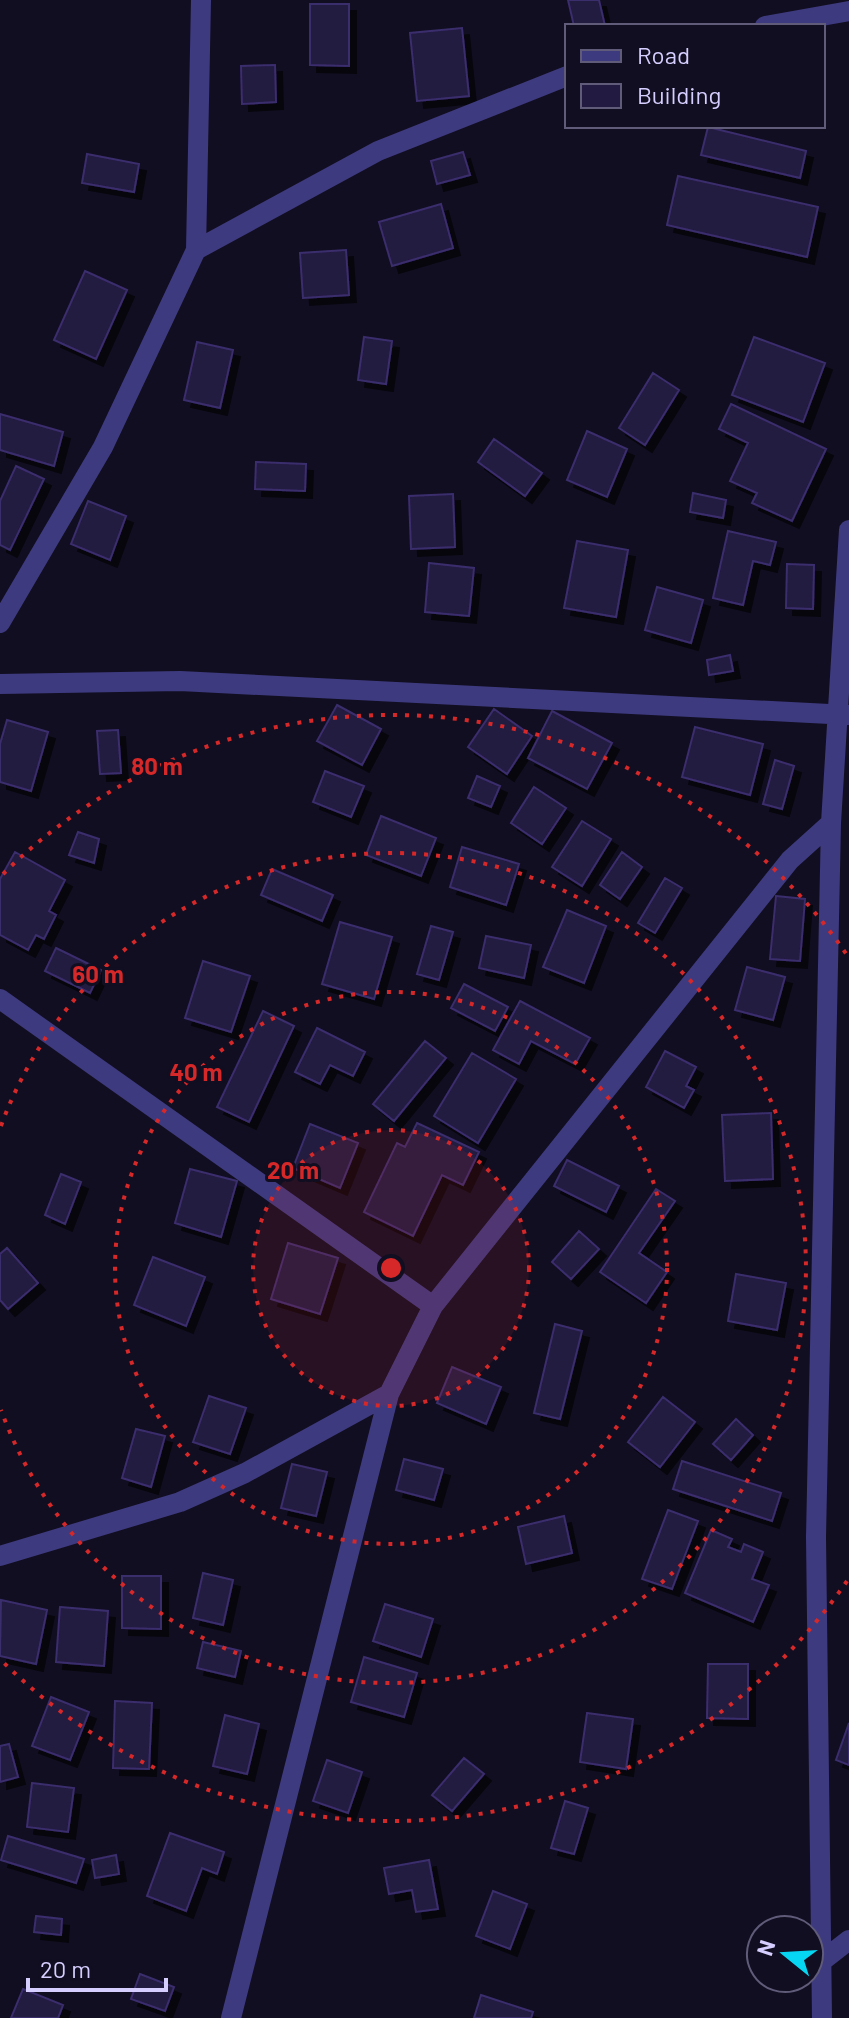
<svg xmlns="http://www.w3.org/2000/svg" width="849" height="2018" font-family="Barlow,sans-serif">
<defs>
<filter id="shadow"><feDropShadow dx="7" dy="7" stdDeviation="0" flood-color="#0009"/></filter>
</defs>
<rect width="100%" height="100%" fill="#110e21"/>
<path fill="#231a41" stroke="#3b2d6d" stroke-width="2" filter="url(#shadow)" d="M568,0h31l6,26h-31z
M310,4h39v62l-39,-1z
M462,28l7,68 -52,5 -7,-68z
M275,65l1,37 -34,2 -1,-38z
M708,127l98,24 -6,27 -99,-23z
M463,152l7,23 -33,9 -6,-23z
M87,154l52,10 -5,28 -52,-9z
M678,176l140,31 -11,50 -140,-32z
M441,204l12,44 -61,18 -13,-44z
M346,250l3,45 -46,3 -3,-45z
M85,271l42,19 -31,69 -42,-19z
M364,337l28,4 -6,43 -28,-4z
M754,337l71,26 -22,59 -71,-27z
M197,342l36,8 -13,58 -36,-8z
M653,373l26,17 -34,55 -26,-17z
M731,404l95,45 -34,72 -40,-18 5,-10 -27,-12 18,-38 -29,-14z
M0,414l63,18 -9,34 -54,-16z
M587,431l40,18 -20,48 -40,-17z
M494,439l48,34 -17,23 -47,-34z
M256,462l50,2 -1,27 -50,-2z
M16,466l28,13 -34,71 -10,-5v-44z
M693,493l33,7 -3,18 -33,-6z
M453,494l2,53 -44,2 -2,-53z
M88,501l38,15 -16,44 -39,-16z
M728,531l48,11 -6,23 -17,-4 -10,44 -30,-7z
M577,541l51,9 -12,67 -52,-9z
M429,563l45,5 -5,48 -44,-4z
M787,564l27,1 -1,44 -27,-1z
M657,587l46,13 -12,43 -46,-13z
M730,655l3,16 -24,4 -2,-15z
M337,705l44,24 -19,36 -45,-24z
M494,709l38,27 -25,38 -39,-27z
M552,711l60,32 -25,46 -59,-31z
M7,720l41,12 -17,59 -31,-9v-38z
M695,727l68,17 -13,51 -68,-18z
M118,730l3,43 -21,1 -3,-43z
M775,760l19,6 -12,43 -19,-5z
M325,771l39,15 -13,31 -38,-15z
M477,776l23,10 -9,21 -23,-9z
M534,787l32,21 -24,36 -31,-21z
M381,816l55,22 -15,38 -55,-21z
M582,821l29,18 -29,47 -30,-19z
M78,832l21,7 -5,24 -25,-8z
M462,847l57,17 -13,41 -56,-18z
M15,852l50,28 -16,31 7,4 -12,24 -8,-4 -8,15 -28,-15v-56z
M622,852l20,15 -22,32 -20,-14z
M272,869l61,26 -11,26 -61,-26z
M665,878l17,10 -27,45 -17,-10z
M776,896l29,3 -5,62 -30,-2z
M567,910l39,16 -22,57 -41,-16z
M340,922l52,15 -18,62 -52,-15z
M431,926l22,6 -14,48 -22,-6z
M486,936l45,9 -7,33 -45,-10z
M56,948l45,22 -11,23 -45,-22z
M203,961l47,15 -19,56 -46,-14z
M747,967l38,10 -12,43 -38,-10z
M464,984l44,23 -13,24 -44,-23z
M520,1001l70,37 -15,26 -44,-23 -12,23 -26,-14z
M263,1011l31,15 -45,96 -32,-15z
M317,1028l48,24 -12,24 -23,-11 -10,19 -25,-12z
M425,1041l21,17 -52,63 -21,-17z
M665,1051l31,16 -10,19 8,4 -10,18 -38,-21z
M472,1053l44,26 -38,64 -44,-27z
M771,1113l2,66 -48,2 -3,-66z
M417,1123l62,29 -16,33 -21,-10 -29,61 -49,-24 33,-69 8,4z
M310,1124l48,19 -18,45 -47,-20z
M567,1160l52,26 -13,26 -52,-26z
M190,1169l47,12 -16,56 -46,-14z
M61,1174l20,8 -16,42 -20,-9z
M656,1189l19,12 -36,52 28,19 -21,31 -46,-31z
M579,1231l20,18 -28,30 -19,-17z
M288,1243l50,15 -18,56 -49,-15z
M7,1248l31,35 -30,26 -8,-9v-46z
M153,1257l52,20 -19,49 -52,-21z
M736,1274l50,9 -9,47 -49,-9z
M555,1324l27,7 -22,88 -26,-6z
M452,1367l49,20 -15,37 -49,-21z
M209,1396l37,12 -16,46 -37,-12z
M663,1397l32,25 -35,45 -32,-25z
M736,1419l17,16 -22,25 -18,-16z
M136,1429l29,7 -14,51 -29,-9z
M404,1459l39,10 -9,31 -38,-10z
M682,1461l99,32 -9,28 -99,-32z
M292,1464l35,8 -11,44 -35,-8z
M668,1510l30,11 -26,68 -30,-10z
M564,1516l8,37 -46,11 -8,-37z
M711,1530l21,9 -4,8 13,5 3,-8 19,8 -11,27 17,6 -16,37 -68,-29z
M203,1573l30,7 -10,45 -30,-7z
M122,1576h39v53l-39,-1z
M1,1600l46,10 -11,54 -36,-8z
M385,1604l48,15 -12,38 -48,-16z
M60,1607l48,4 -4,55 -48,-4z
M203,1642l38,9 -6,26 -38,-9z
M364,1657l53,16 -13,44 -53,-15z
M708,1664h40v55l-41,-1z
M51,1697l38,15 -19,48 -38,-14z
M115,1701l37,2 -3,66 -36,-1z
M587,1713l46,6 -7,50 -46,-7z
M225,1715l34,9 -12,50 -34,-8z
M849,1723v42l-13,-5z
M9,1744l9,33 -18,5v-36z
M464,1758l20,16 -32,37 -20,-16z
M327,1760l35,12 -14,41 -35,-12z
M32,1783l42,5 -6,44 -41,-5z
M565,1801l23,7 -14,46 -23,-6z
M170,1833l54,19 -7,22 -15,-6 -16,43 -39,-15z
M8,1836l76,23 -8,24 -75,-23z
M116,1855l3,19 -24,4 -3,-18z
M429,1860l9,49 -22,3 -4,-22 -23,4 -5,-26z
M493,1891l34,13 -17,45 -34,-13z
M36,1916l26,3 -1,16 -27,-3z
M140,1974l34,13 -9,24 -34,-12z
M23,1989l40,16 -5,13h-47z
M481,1995l52,17 -2,6h-57z"/>
<g fill="none" stroke-linecap="round" stroke-linejoin="round">
<path stroke="#3e3a7f" stroke-width="20" d="M765,26l84,-15
M196,250l182,-99 189,-75
M0,623l103,-176 93,-197 5,-250
M0,684l180,-3 669,34
M0,999l433,307
M0,1556l180,-54 65,-29 144,-79
M822,1961l27,-21
M231,2018l158,-624 44,-88 357,-446 41,-37
M822,2018l-6,-481 15,-714 18,-293"/>
</g>
<circle cx="391" cy="1268" r="138" fill="#d62828" fill-opacity=".12"/>
<g fill="none" stroke="#d62828" stroke-width="4" stroke-dasharray="4 8">
<circle cx="391" cy="1268" r="138"/>
<circle cx="391" cy="1268" r="276"/>
<path d="M1 1126A415 415 0 1 1 1 1410"/>
<path d="M847 1581A553 553 0 0 1 3 1662M3 874A553 553 0 0 1 847 955"/>
</g>
<circle cx="391" cy="1268" r="12" fill="#d62828" stroke="#110e21" stroke-width="4"/>
<g font-size="24" text-anchor="middle" font-weight="bold" fill="#d62828" stroke="#110e21" stroke-width="6" stroke-linejoin="round" paint-order="stroke">
<text x="157" y="775">80 m</text>
<text x="98" y="983">60 m</text>
<text x="196" y="1081">40 m</text>
<text x="293" y="1179">20 m</text>
</g>
<rect x="565" y="24" width="260" height="104" fill="#110e21" stroke="#5f5b79" stroke-width="2"/>
<rect x="581" y="50" width="40" height="12" fill="#3e3a7f" stroke="#5f5b79" stroke-width="2"/>
<text x="637" y="64" font-size="24" fill="#d5cefe">Road</text>
<rect x="581" y="84" width="40" height="24" fill="#231a41" stroke="#5f5b79" stroke-width="2"/>
<text x="637" y="104" font-size="24" fill="#d5cefe">Building</text>
<g transform="translate(785 1954) rotate(288)"><circle r="38" fill="#110e21" stroke="#5f5b79" stroke-width="2"/>
<path d="M0-6L14 30L0 20L-14 30Z" fill="#06d6f2"/>
<text y="-12" font-size="22" font-weight="bold" text-anchor="middle" fill="#d5cefe">N</text>
</g>
<path d="M28 1978v12h138v-12" fill="none" stroke="#d5cefe" stroke-width="4"/>
<text x="40" y="1978" font-size="24" fill="#d5cefe" stroke="#110e21" stroke-width="6" paint-order="stroke">20 m</text>
</svg>
